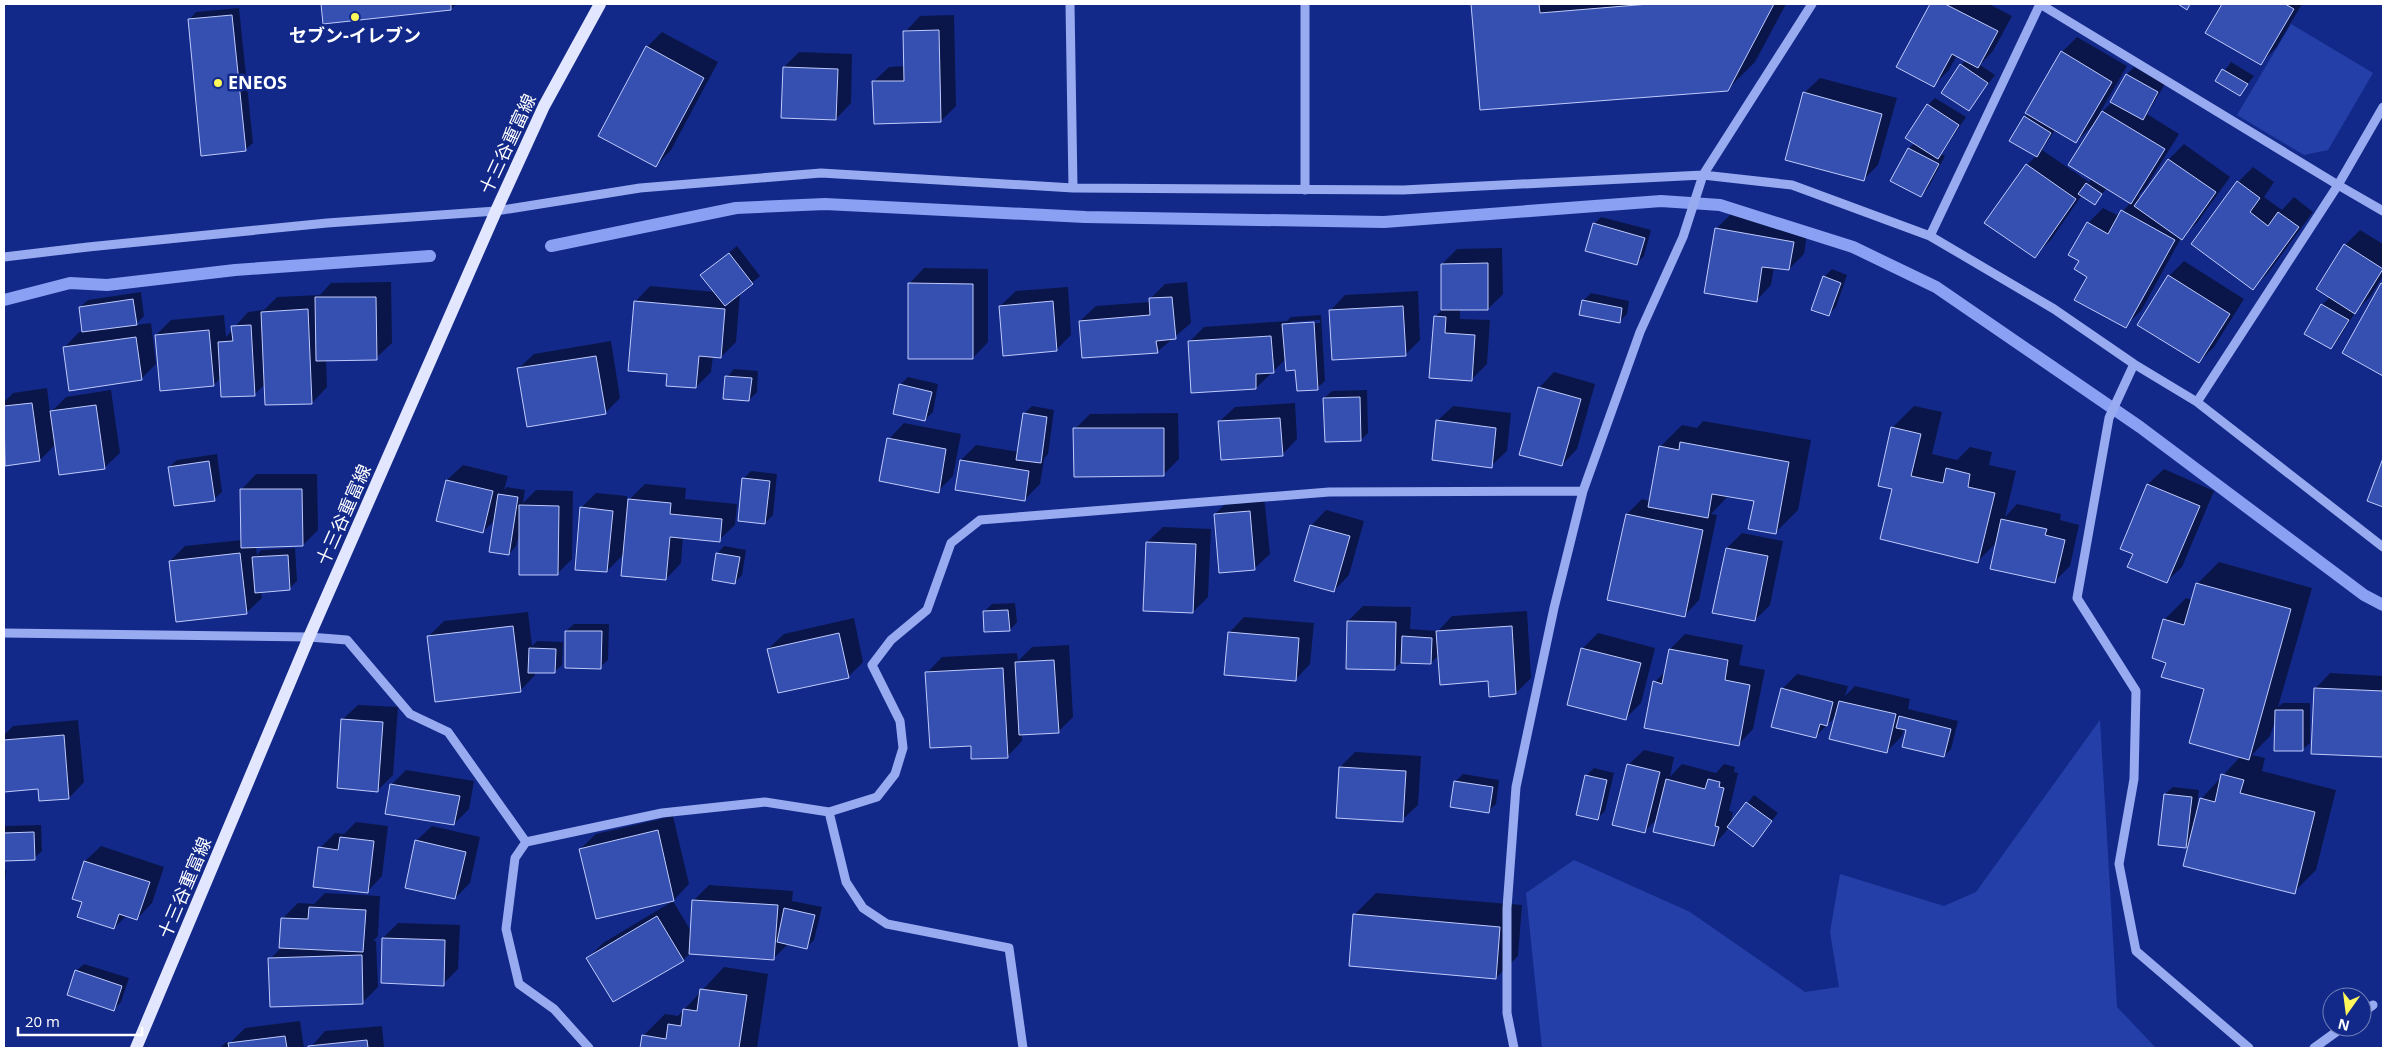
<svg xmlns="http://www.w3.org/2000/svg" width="2387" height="1052" font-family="'Open Sans','Noto Sans JP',sans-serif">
<rect width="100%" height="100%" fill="#132989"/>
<path fill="#2440a8" d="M2291,24l82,49 -45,77 -24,5 -67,-40z
M2100,720l17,287 39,41h-614l-16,-155 48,-33 116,52 115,80 34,-5 -9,-55 10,-58 104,32 32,-14z"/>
<path fill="#0007" fill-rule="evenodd" d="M322,4h134l-5,5 -127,14z
M1473,4h313l-31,58 -28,28 -246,19z
M1931,4h58l23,12 -19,35 -13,14 15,10 -26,34 -8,-44 5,-5 -9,-5 -8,15 -15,15 -36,-19z
M2224,4h78l-26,44 -15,15 -54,-30z
M239,8l14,135 -8,7 -56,-130 7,-8z
M954,15l2,91 -15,15 -68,-39 16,-15 16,-1v-34l15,-16z
M662,32l56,30 -47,88 -15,16 -9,-119z
M2077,37l50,29 -29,50 14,-14 15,-28 7,-7 31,17 -18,30 32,20 -33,53 -8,9 4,2 27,-39 15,-15 46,33 -33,46 -16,15 -40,73 -16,15 -36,-50 -9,-15 8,-38 15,-15 16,8 12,-14 -24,-14 -13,15 -12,-8 -32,46 -16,15 -7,-91 10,-10 -12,-38 37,-65zM2094,124l-2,54 -3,4 -47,-32 13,-20 21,12z
M799,52l53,2 -1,49 -15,16 -52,-52z
M2231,62l23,14 -15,19 -22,-14z
M1820,78l77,20 -19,67 -15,15 -59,-87z
M1935,98l31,19 -25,37 4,2 -17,32 -7,7 -29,-15 17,-32 6,-5 13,-38z
M2253,167l21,15 -10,15 18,13 12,-13 19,15 -45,61 -15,15 -60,-45 45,-61z
M1731,214l77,13 -4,27 -15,15 -15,-2 -3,18 -15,16 -40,-72z
M1601,217l50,13 -7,26 -8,8 -42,-40z
M2360,230l23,14v32l-13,21 -14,14 -18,29 -7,8 -25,-15 16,-28 8,-8 15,-52z
M737,246l23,30 -20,17 -4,49 -15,15 -8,-1 -2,16 -15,15 -27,-14 -34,-71 15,-16 66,6 -14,-17z
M1502,248l1,46 -15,15h-28v10l30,1 -3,44 -15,15 -37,-62 8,-8 -1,-45 15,-15z
M2184,261l60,38 -30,48 -15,15 -30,-86z
M924,268l64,1v73l-15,16 -64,-74z
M1832,269l15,6 -11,32 -8,8 -4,-38z
M391,282l1,61 -16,15 -50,1 1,28 -15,16 -47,-19 -11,11 -33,-18 -7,8 -58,-50 15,-15 53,-5 2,22 22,-25 16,-2 13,-13 43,-2 11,-12z
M1187,282l4,41 -34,29 -77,-31 16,-15 54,-4v-3l15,-15z
M2383,283v92l-39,-22z
M1068,287l3,48 -15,15 -56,-44 16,-15z
M1418,291l2,49 -15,15 -75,-44 15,-16z
M141,292l3,24 -9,9 16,-2 5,41 -15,15 -77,-31 15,-16h5l-4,-25 8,-7z
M1591,293l38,8 -2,13 -8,8 -36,-21z
M1321,315l4,66 -8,7 -31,-29 -30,29 -67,-46 15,-15 83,-6 4,-4zM1320,320v3l-30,2v-3z
M611,341l9,57 -15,15 -87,-44 16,-15z
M734,369l24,2 -1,21 -8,8 -22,-23z
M1554,372l41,12 -18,65 -15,16 -23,-77z
M908,377l30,7 -5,28 -8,8 -25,-35z
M47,388l3,25 16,-16 45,-7 9,63 -16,15 -48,-24 -16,16 -34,5 -2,-18v-45l9,-9z
M1367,390l1,43 -7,7 -37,-42 8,-7z
M1295,403l2,36 -15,16 -63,-33 16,-15z
M1032,406l22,4 -6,44 -4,5 -4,25 -15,15 -64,-39 15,-15 43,7 5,-38z
M1453,406l58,7 -4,38 -16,15 -54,-45z
M1914,406l28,6 -10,42 25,6 13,-13 22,5 -3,13 27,6 -11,46 12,-13 44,10 -1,6 19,5 -9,41 -15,15 -57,-40 -20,20 -85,-73 -1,-60z
M1178,413l1,46 -16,16 -88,-46 15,-15z
M1703,421l108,19 -13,70 -22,22 -21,-32 -26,-5 -18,19 6,1 -18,85 -15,16 -57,-102 15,-15 8,2 10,-54 22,-22 15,3z
M904,423l57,11 -8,42 -15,15 -49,-52z
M217,454l5,38 -8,7 -45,-32 8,-7z
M463,465l45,11 -4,14 3,-3 18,3 -2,13 13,-13 37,1 -1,68 -15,15 -37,-43 -4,15 -7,8 -13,-35 -13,13 -36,-52z
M2164,469l50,22 -32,76 -16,15 -32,-28 -13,-6 27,-64z
M751,471l26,3 -4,41 -8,8 -21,-45z
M256,474h61l1,56 -15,15 -47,1 1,9 4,-5 34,-2 2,33 -8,8 -28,2 1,7 -16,15 -76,-52 15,-15 57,-6 -1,-50z
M645,484l41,4 -1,11 52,5 -2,21 -16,15 -36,-3 -2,26 -15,16 -42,-25 -17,17 -26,-63 15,-15 31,3v6z
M1264,496l6,58 -16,15 -39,-55 15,-15z
M1326,510l38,11 -15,54 -15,16 -23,-65z
M1163,527l48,2 -3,68 -15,15 -46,-70z
M1742,533l41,8 -13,64 -15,15 -28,-72z
M724,546l22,4 -4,25 -7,7 -18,-28z
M2219,562l93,26 -34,119 5,-4h27v40l-8,7 -27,-29 -5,15 -18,19 13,3 -3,13 74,19 -20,80 -22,22 -104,-49 -4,4 -21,-53 8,-7 26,3 -2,18h2l2,-9 40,-43 -36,-68 -38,-26 -3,-42 22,-22 6,2 5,-16z
M1015,603l2,19 -7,8 -26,-18 8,-8z
M1363,606l48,1 -1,22 28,2 14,-15 75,-5 4,67 -15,15 -77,-38 -8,8 -30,-1 -6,6 -47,-47z
M528,612l4,34 5,-5 26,1 -1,23 -8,7h-19v3l-15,16 -91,-55 15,-15z
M1244,617l70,6 -4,41 -15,16 -66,-47z
M854,618l9,44 -15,15 -80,-28 16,-15z
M574,624h35l-1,36 -8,7 -34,-36z
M1598,633l57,15 -14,55 -16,16 -43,-70z
M1685,634l58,11 -4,20 26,5 -12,59 -15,16 -83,-63 11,-11 4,-22z
M1069,645l4,72 -15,15 -36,2v7l-15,16 -35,-13 -45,-71 15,-16 75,-4 1,8 14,-14z
M2330,673l53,3v80l-70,-3 2,-64z
M1797,674l51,12 -3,10 10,-10 55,13 -2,10 50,12 -7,28 -7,7 -40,-28 -2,8 -15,15 -50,-36 -21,21 -34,-47z
M358,705l40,2 -5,68 -15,15 -36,-70z
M78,720l6,62 -15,16 -30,-10 -35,2v-55l9,-9z
M1644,750l30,7 -4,20 12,-13 34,9 8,-9 11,3 -1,5 4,1 -9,38 4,1 -3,13 24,-30 24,18 -25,32 -24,-17 -15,17 -57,-26 -13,13 -16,-67z
M1355,752l66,4 -3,49 -16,15 -62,-53z
M1594,768l20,5 -9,38 -8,8 -11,-43z
M406,770l68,11 -5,28 -15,15 -63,-39z
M1463,774l36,6 -3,24 -8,7 -33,-29z
M673,816l16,68 -15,16 -77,17 -17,-68 16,-15z
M356,822l32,4 -6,50 -15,16 -47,-44 15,-15 9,1z
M41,825l1,26 -8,7 -30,2v-34z
M432,826l48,11 -10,46 -15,15 -39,-57z
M101,846l63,21 -12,36 -15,16 -10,-4 -13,13 -31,-27 -9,-3 11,-37z
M4,870h2l-2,22z
M709,885l84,6 -1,10 30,6 -8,33 -7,7 -18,-4 -15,15 -84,-5 -7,7 -95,-2 15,-15 70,-42 19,32 2,-33z
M325,893l55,3 -2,40 -5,5h3l2,46 -16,16 -92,-44 11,-11 2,-30 15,-15 16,1z
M1376,893l146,12 -4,51 -22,22 -142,-63z
M398,923l62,2 -2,44 -15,15 -60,-46z
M84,964l45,14 -8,24 -7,7 -38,-38z
M724,967l44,7 -11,74h-115l1,-12 22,-22 13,2z
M300,1021l4,27h-84l5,-5 6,-1 14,-14z
M382,1026l2,22h-74l15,-17z"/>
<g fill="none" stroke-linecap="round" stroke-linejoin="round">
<path stroke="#8aa1f3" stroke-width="12" d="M551,246l185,-38 89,-4 260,13 299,5 277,-21 59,4 133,42 83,40 204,140 224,168 19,10
M4,300l66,-17 37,2 128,-15 195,-14"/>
</g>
<path fill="#3650b1" stroke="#bfcbfc" d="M321,4h130v6l-128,14z
M1471,4h68l1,9 109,-9h125l-46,87 -248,19z
M1930,4h15l53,27 -20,37 -26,-14 -18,33 -38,-20z
M2178,4h12l-3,6z
M2222,4h63l9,5 -33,56 -56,-32z
M232,15l14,136 -45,5 -13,-137z
M939,30l2,92 -67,2 -2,-43h32l-1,-50z
M646,46l58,32 -48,89 -58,-31z
M2061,51l51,31 -36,61 -51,-30z
M1960,64l28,19 -19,28 -28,-18z
M783,67l55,2 -2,51 -55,-2z
M2222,69l26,15 -8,12 -25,-15z
M2126,74l32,18 -15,28 -33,-18z
M1803,92l79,22 -18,67 -79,-21z
M1927,104l32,21 -21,34 -33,-21z
M2102,111l63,38 -34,55 -63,-39z
M2024,116l27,17 -14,24 -28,-16z
M1908,148l31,16 -18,33 -31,-16z
M2168,159l48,33 -34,48 -48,-34z
M2026,164l50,35 -41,59 -51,-35z
M2237,181l23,17 -10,14 18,14 10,-14 21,15 -46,63 -62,-46z
M2086,183l16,11 -7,11 -17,-11z
M2121,210l54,30 -49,88 -52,-28 13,-23 -13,-8 5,-8 -11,-6 19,-33 21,12z
M1593,223l52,15 -8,27 -52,-14z
M1715,228l79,14 -5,28 -27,-3 -5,35 -53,-9z
M2344,244l39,25 -28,45 -39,-25z
M729,253l24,31 -28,22 -25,-31z
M1488,263v47h-47v-46z
M2168,275l62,39 -31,49 -62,-38z
M1823,276l18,7 -12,33 -18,-6z
M908,283l65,1v75h-65z
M2381,283l2,1v92l-41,-23z
M315,297h61l1,63 -61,1z
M1172,297l4,42 -20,2 2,12 -76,5 -3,-37 71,-6 -1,-17z
M133,299l4,26 -55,7 -3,-25z
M1582,300l40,8 -2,15 -41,-8z
M634,301l91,8 -4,49 -22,-2 -3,32 -30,-2 1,-12 -39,-3z
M1053,301l4,50 -54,5 -4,-50z
M2321,304l28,16 -18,29 -27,-15z
M1403,306l3,50 -74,4 -3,-50z
M308,309l4,95 -47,1 -4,-93z
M1434,316l12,1 -1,16 30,2 -3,46 -43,-3z
M1314,322l4,68 -21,1 -2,-21 -9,1 -4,-47z
M251,325l4,71 -34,1 -3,-55 15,-1 -2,-15z
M209,330l5,56 -54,5 -5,-56z
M1271,336l3,37 -18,1v15l-65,4 -3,-52z
M136,337l6,43 -73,11 -6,-44z
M596,356l10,58 -79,13 -10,-59z
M725,376l27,2 -3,23 -26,-2z
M899,384l33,8 -7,29 -32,-7z
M1538,387l43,12 -19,67 -43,-11z
M1360,397l1,44 -36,1 -2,-44z
M32,403l8,58 -35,5 -1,-60z
M96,405l9,64 -46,6 -9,-64z
M1023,413l24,4 -6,46 -25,-3z
M1280,418l3,38 -62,4 -3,-39z
M1436,420l60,8 -4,40 -60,-8z
M1891,427l30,7 -10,42 32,7 3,-15 24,6 -2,13 27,6 -17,70 -98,-24 12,-50 -14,-3z
M1073,428h91v48l-90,1z
M887,438l59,11 -7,44 -60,-12z
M1680,442l109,20 -13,72 -28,-5 6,-28 -42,-7 -4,24 -60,-11 11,-61 20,4z
M2383,458v49l-16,-6z
M960,460l69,11 -4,30 -70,-11z
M209,461l6,40 -41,5 -6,-39z
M742,478l28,3 -5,43 -27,-3z
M446,480l47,11 -10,42 -47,-12z
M2147,484l53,22 -33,77 -40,-16 6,-13 -13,-5z
M240,489h62l1,57 -62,2z
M498,494l20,3 -9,58 -20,-3z
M628,499l43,4 -1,11 52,5 -2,23 -50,-5 -4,43 -45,-4z
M519,505l40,1 -1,69h-39z
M580,507l33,4 -6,61 -32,-2z
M1250,511l5,59 -36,3 -5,-59z
M1626,514l77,16 -18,87 -78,-17z
M2001,519l46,10 -2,6 20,5 -10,43 -65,-14z
M1310,525l40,11 -16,56 -40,-11z
M1146,542l50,2 -3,69 -50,-2z
M1726,548l42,8 -13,65 -43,-8z
M240,553l7,61 -71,8 -7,-61z
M716,553l24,4 -5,27 -23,-4z
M288,555l2,35 -35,3 -3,-36z
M2196,583l95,26 -42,151 -60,-17 15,-54 -43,-12 5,-14 -14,-5 11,-39 21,6z
M1008,610l2,21 -26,1 -1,-21z
M1347,621l49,1 -1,48 -49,-1z
M513,626l8,66 -86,10 -8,-66z
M1512,626l4,68 -27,3 -1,-16 -48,4 -4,-54z
M565,631h37l-1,38 -36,-1z
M1228,632l71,6 -3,43 -72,-6z
M839,633l10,45 -71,15 -11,-44z
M1402,636l30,2 -1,26 -30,-1z
M529,648l27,1 -1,24h-27z
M1581,648l60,15 -15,57 -59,-15z
M1669,649l59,11 -3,20 25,5 -11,61 -95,-18 9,-47 9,3z
M1054,660l5,73 -40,2 -4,-73z
M1003,668l5,90 -37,1v-13l-41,2 -5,-76z
M1781,688l52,14 -6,24 -7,-2 -4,14 -45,-11z
M2314,688l69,3v66l-72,-3z
M1839,701l57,13 -9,39 -58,-14z
M2275,710h28v41h-29z
M1899,716l52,13 -7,28 -42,-10 4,-17 -10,-2z
M341,719l42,3 -5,70 -41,-4z
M64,735l5,64 -30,2 -1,-12 -34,3v-52z
M1627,764l33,8 -15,61 -33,-8z
M1339,767l67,4 -3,51 -67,-4z
M2221,774l23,6 -4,13 75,19 -20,82 -112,-28 17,-68 15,4z
M1585,775l22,5 -9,40 -22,-5z
M1666,779l39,10 3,-10 12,3 -1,5 5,1 -9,38 4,1 -5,19 -61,-14z
M1454,781l39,6 -4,26 -39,-6z
M390,784l70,12 -6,29 -69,-11z
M2164,794l28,3 -6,51 -28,-3z
M1746,802l26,19 -19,26 -26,-20z
M658,830l16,71 -78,18 -17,-70z
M34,832l1,28 -31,1v-28z
M340,837l34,4 -6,52 -55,-6 5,-40 20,3z
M415,840l51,12 -11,47 -50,-11z
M84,861l66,21 -13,38 -18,-6 -5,15 -37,-12 5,-15 -10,-3z
M692,900l86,5 -4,55 -85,-6z
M309,907l57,3 -3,42 -84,-4 2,-30 27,1z
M784,908l31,7 -8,34 -30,-7z
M1353,914l147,13 -4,52 -147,-13z
M657,916l27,45 -71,41 -27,-44z
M382,938l63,2 -1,46 -63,-3z
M362,955l1,49 -93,3 -2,-49z
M75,970l47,16 -8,25 -47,-16z
M700,989l47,6 -8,53h-99l2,-13 24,4 2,-15 13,2 2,-17 14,2z
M285,1036l2,12h-58l-1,-5z
M367,1040l1,8h-60v-2z"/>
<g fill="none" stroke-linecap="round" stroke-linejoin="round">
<path stroke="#98abf0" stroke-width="9" d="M1070,4l3,184
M2040,4l298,181 45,26
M1305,190v-186
M1930,236l110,-232
M4,257l84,-10 239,-24 169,-12 144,-23 181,-15 252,15 330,2 300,-15 89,10 138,51 124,73 80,55 63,38 186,145
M2134,364l-25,54 -32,180 59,93 -2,88 -15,85 17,87 113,97
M2197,402l141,-217 45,-78
M4,633l305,4 38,3 63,74 38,18 78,110 136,-29 103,-11 64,10 48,-15 18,-23 8,-26 -3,-27 -28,-56 19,-25 36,-30 24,-67 29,-23 349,-28 254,-1
M829,812l17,70 17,26 24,16 122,24 14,100
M526,842l-11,16 -9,71 13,55 35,25 35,39
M2362,1013l11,-8
M1514,1048l-7,-35v-105l9,-121 38,-179 29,-117 57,-159 43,-95 20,-62 109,-171
M2314,1048l29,-21"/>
<path stroke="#e2e6ff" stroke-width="12" d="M136,1048l173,-411 187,-426 48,-105 56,-102"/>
</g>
<g fill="#fff858" stroke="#132989" stroke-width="2">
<circle cx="355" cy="17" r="5"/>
<circle cx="218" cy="83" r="5"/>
</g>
<g text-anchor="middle" stroke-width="5" stroke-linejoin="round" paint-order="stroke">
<g font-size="18" font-weight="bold" fill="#fff" stroke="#132989">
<text x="355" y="42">セブン-イレブン</text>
<text x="228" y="89" text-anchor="start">ENEOS</text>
</g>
<g font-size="18" fill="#fff" stroke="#132989">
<text transform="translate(508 144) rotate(-65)" y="6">十三谷重富線</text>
<text transform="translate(344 515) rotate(-66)" y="6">十三谷重富線</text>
<text transform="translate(185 888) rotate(-67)" y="6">十三谷重富線</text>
</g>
</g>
<rect width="2387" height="1052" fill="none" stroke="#ffffff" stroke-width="10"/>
<g transform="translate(2347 1012) rotate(194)"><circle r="24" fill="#132989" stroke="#717fb8"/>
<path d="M0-4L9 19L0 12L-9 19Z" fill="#fff858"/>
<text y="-8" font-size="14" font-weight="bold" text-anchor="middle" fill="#ffffff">N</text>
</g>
<path d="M18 1027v8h124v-8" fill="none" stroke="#ffffff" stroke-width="2.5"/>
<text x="25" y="1027" font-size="15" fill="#ffffff" stroke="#132989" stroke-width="4" paint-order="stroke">20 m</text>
</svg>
